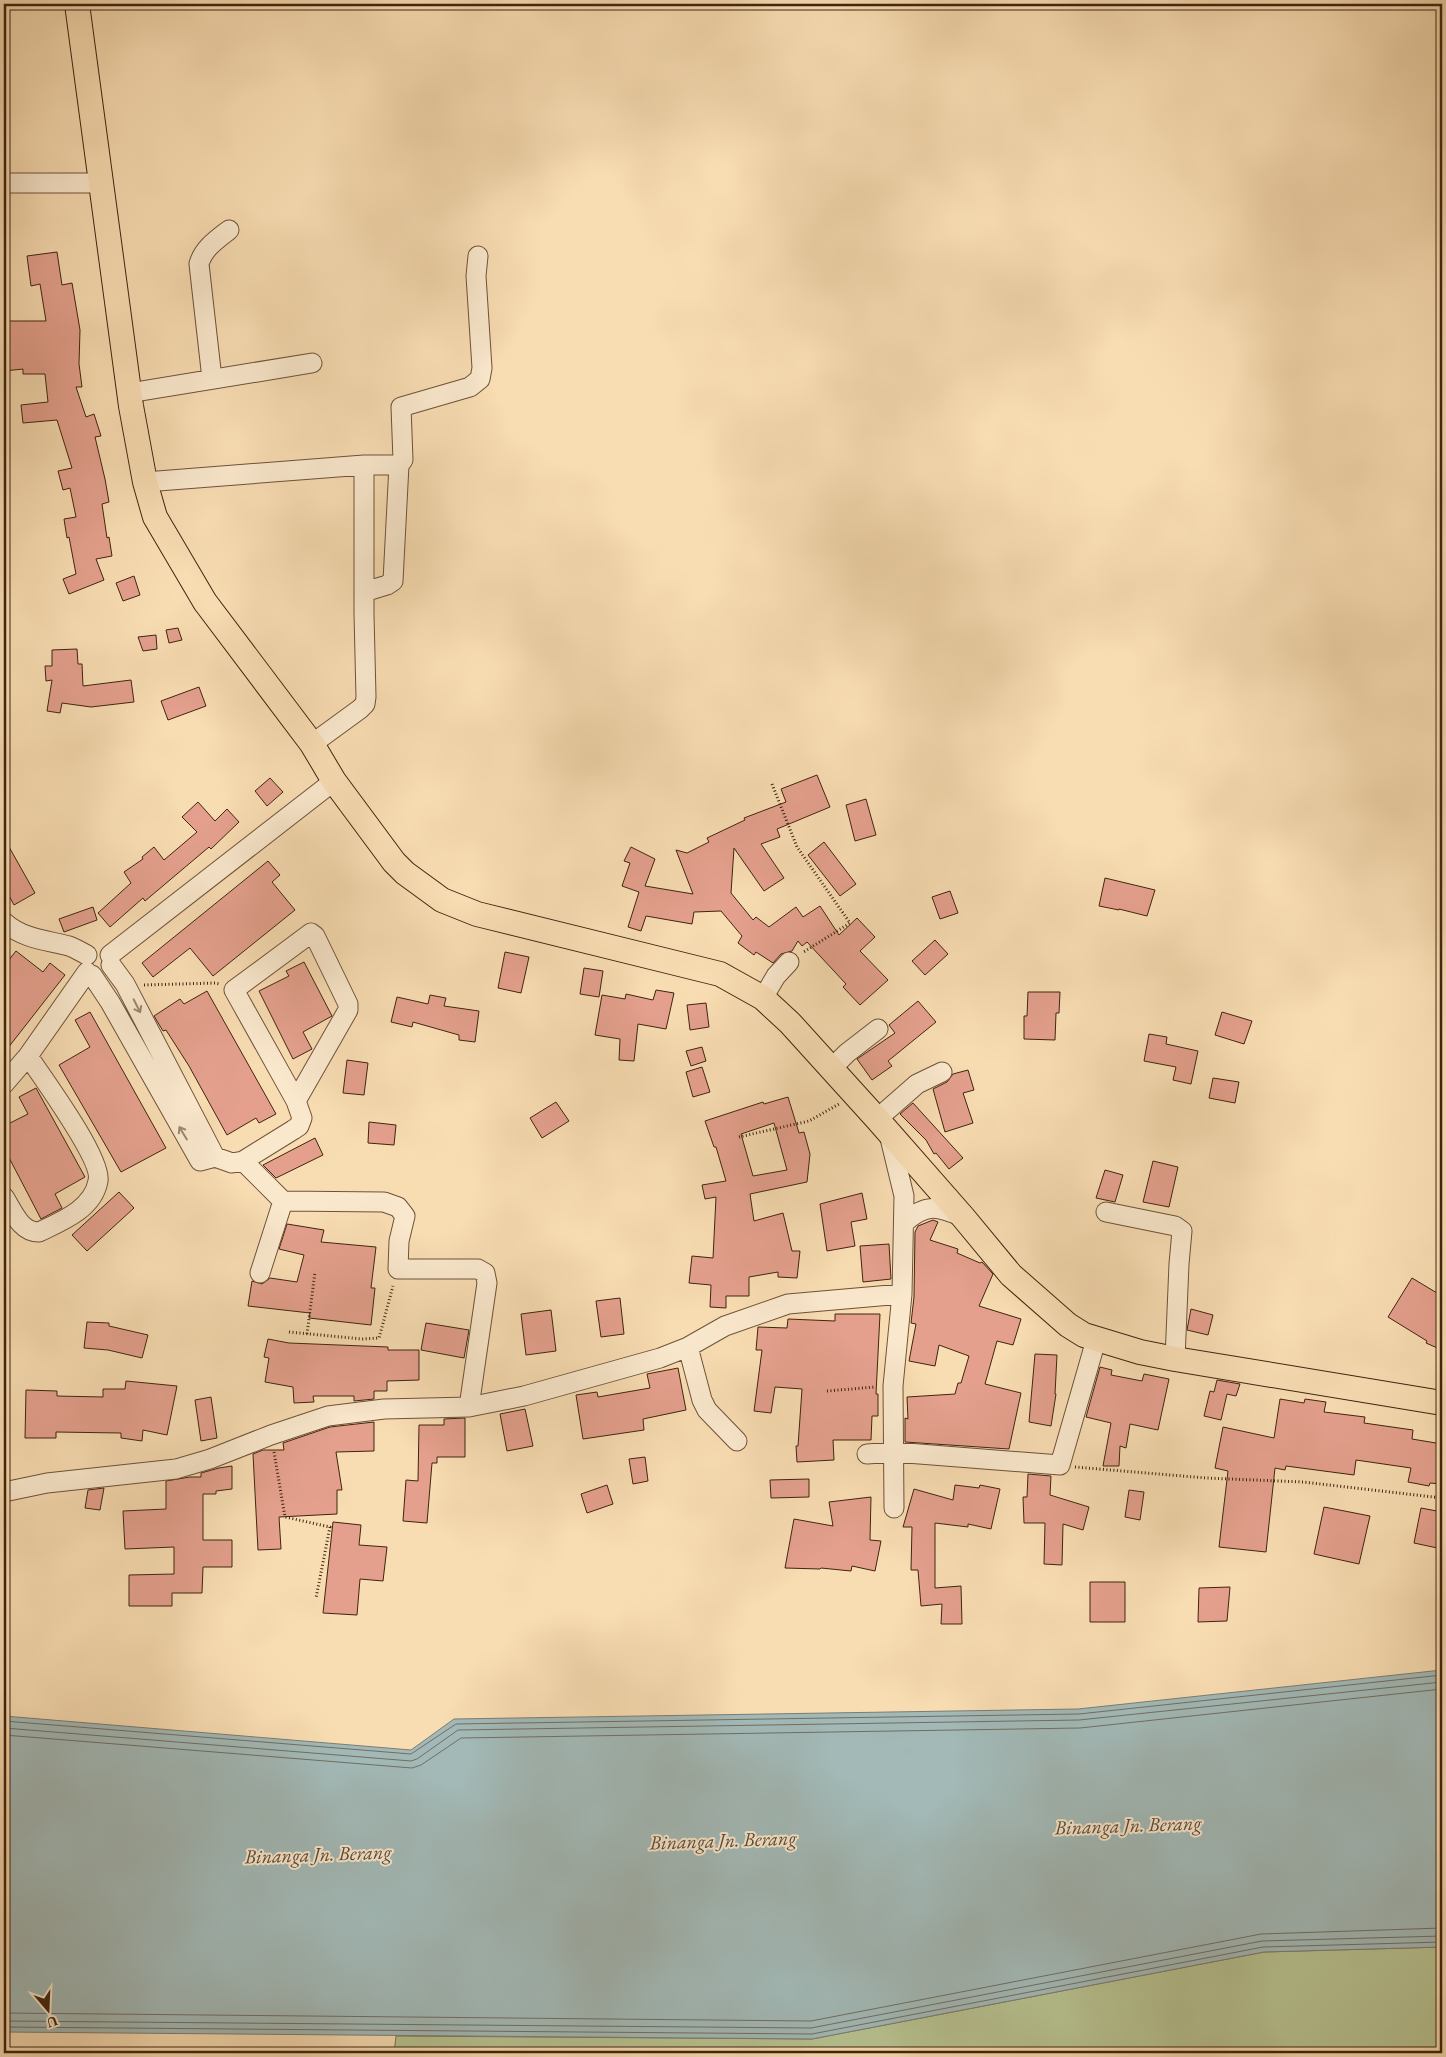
<svg xmlns="http://www.w3.org/2000/svg" width="1446" height="2057" font-family="'EB Garamond',serif">
<rect width="100%" height="100%" fill="#f8dcb2"/>
<filter id="stains"><feTurbulence type="fractalNoise" baseFrequency=".004" numOctaves="4"/><feColorMatrix values="0 0 0 0 .2 0 0 0 0 .09 0 0 0 0 .02 0 0 0 .5 -.17"/></filter>
<radialGradient id="worn" r=".72"><stop offset=".6" stop-color="#630" stop-opacity="0"/><stop offset="1" stop-color="#630" stop-opacity=".3"/></radialGradient>
<path fill="#b7c291" stroke="#7c7350" d="M1442,1947v106h-1048l2,-17 416,3 452,-87z"/>
<path fill="#a2b9b7" stroke="#7b7d74" d="M1442,1670v277l-178,5 -452,87 -808,-7v-316l407,34 43,-31 624,-10z"/>
<g fill="none" stroke-linecap="round" stroke-linejoin="round">
<path stroke="#716e63" stroke-width="1" d="M4,1721l407,33 45,-30 623,-10 363,-39
M4,1728l407,33 6,-2 41,-29 621,-10 363,-38
M4,1735l408,33 9,-3 40,-27 619,-10 362,-39
M4,2013l807,8 450,-87 181,-6
M4,2021l807,7 451,-87 180,-5
M4,2027l808,7 451,-87 179,-5"/>
</g>
<path fill="#e4a08d" stroke="#40240f" fill-rule="evenodd" d="M57,252l5,33 10,-2 8,47 -1,34 3,23h-6l10,30 8,-3 7,22 -6,1 10,42 4,23 -7,2 5,34 2,-1 3,19 -16,3 8,21 -35,14 -6,-15 13,-5 -7,-37 -2,1 -3,-19 12,-2 -6,-29 -7,2 -5,-19 14,-3 -15,-48 -34,3 -2,-18 27,-3 -3,-28h-22v-5l-19,2v-50h42l-6,-37 -9,2 -4,-30z
M134,576l6,19 -17,6 -7,-18z
M178,628l4,12 -13,3 -3,-13z
M156,635l1,14 -14,2 -5,-14z
M77,649l1,15h4l1,22 48,-6 3,22 -43,5 -29,-4 -2,10 -13,-2 5,-31 -6,1 -1,-15h7v-16z
M199,687l7,19 -38,14 -7,-19z
M817,775l13,32 -53,22 3,8 -19,7 23,34 -20,13 -30,-43 -3,45 22,27 3,-3 13,10 27,-20 7,10 17,-11 19,29 18,-17 18,19 -15,14 28,29 -28,25 -17,-18 3,-3 -39,-42 -5,4 -4,-5 -6,10 -11,3 -8,9 -17,-11 -2,3 -16,-12 4,-7 -21,-25 -27,1 -2,12 -46,-8 -5,15 -13,-4 11,-35 -17,-6 8,-23 -6,-2 7,-14 24,12 -10,27 48,8 -17,-44 11,3 22,-11 -2,-4 38,-18 -1,-2 42,-16 -5,-13z
M270,778l13,14 -16,14 -12,-15z
M866,799l10,36 -21,6 -9,-36z
M198,802l17,19 12,-12 12,13 -28,27 -2,-2 -64,54 -2,-3 -33,29 -12,-14 33,-30 -7,-11 19,-13 -1,-2 12,-10 10,13 33,-28 -15,-15z
M4,838l31,55 -21,12 -10,-19z
M824,842l32,42 -16,12 -32,-41z
M268,861l12,14 -8,7 23,28 -82,66 -23,-28 -37,29 -11,-14z
M1105,878l50,12 -8,26 -28,-7v1l-20,-4z
M950,891l8,22 -18,6 -8,-22z
M93,907l4,13 -33,12 -5,-13z
M935,940l13,14 -23,21 -13,-14z
M16,951l27,21 7,-9 15,12 -61,78v-87z
M505,952l24,5 -8,36 -23,-5z
M304,962l28,54 -29,16 9,17 -19,10 -34,-68 30,-15 -3,-5z
M584,968l19,3 -4,26 -19,-3z
M656,990l18,3 -8,36 -28,-5 -4,37 -15,-1 1,-21 -25,-4 7,-40 23,4 1,-5 27,6z
M207,991l69,123 -17,9 -3,-5 -29,17 -38,-69 -23,-36 -3,1 -9,-15 26,-17 4,5z
M1028,992h32l-1,21h-3l-1,27 -31,-1v-23h3z
M430,995l16,3 -2,8 35,5 -4,31 -16,-2v-5l-46,-13 -1,5 -21,-5 6,-25 31,7z
M918,1001l18,21 -48,39 4,5 -20,14 -15,-21 38,-26 -6,-8z
M706,1003l3,24 -19,3 -3,-25z
M90,1012l76,136 -45,24 -62,-107 31,-18 -15,-27z
M1222,1012l30,9 -8,23 -29,-9z
M1149,1034l18,3 -1,7 32,7 -7,33 -18,-4 3,-13 -32,-6z
M702,1047l4,14 -15,5 -5,-15z
M347,1060l21,3 -4,32 -21,-2z
M702,1067l8,25 -17,5 -7,-25z
M968,1070l6,20 -11,3 10,30 -28,9 -12,-43 14,-7 6,-8z
M1213,1078l26,4 -4,21 -26,-5z
M36,1088l49,89 -30,17 7,14 -21,11 -37,-71v-22l24,-12 -9,-17z
M788,1097l11,36 5,-1 6,22 -3,28 -57,12 4,27 29,-8 9,38h8l-3,27 -19,-1v-5l-29,5v19h-23v12l-16,-1 1,-22 -22,-2 3,-27 21,2 3,-61 -11,2 -3,-14 24,-4 -10,-34h-2l-9,-26 58,-19 1,2zM774,1123l13,47 -34,6 -12,-42z
M556,1102l13,19 -27,17 -12,-20z
M913,1103l50,55 -14,11 -13,-16 -2,1 -8,-14 -26,-26z
M369,1122l27,3 -2,20 -26,-2z
M315,1138l8,17 -47,23 -13,-13z
M1153,1161l25,6 -9,40 -26,-5z
M1105,1170l18,5 -8,27 -19,-4z
M119,1192l15,16 -47,43 -15,-16z
M862,1193l5,26 -16,3 4,24 -28,5 -7,-47z
M933,1220l5,2 -8,18 28,9 -1,4 23,10 2,-1 11,12 -14,32 42,13 -8,26 -16,-4 -12,43 36,9 -12,56 -104,-7v-24l3,1 -1,-22 48,-3 3,-11h3l8,-27 -30,-11 -4,21 -26,-5 7,-37 -5,-1 3,-26 1,-65 3,-6z
M287,1224l37,6 -3,12 55,5 -5,41h4l-4,37 -62,-7 1,-5 -62,-7 4,-25 10,3 8,-6 27,4 7,-27 -25,-6z
M889,1244l2,35 -28,3 -3,-36z
M1412,1278l30,18v54l-16,-7 1,-2 -39,-24z
M620,1298l4,36 -23,3 -5,-36z
M1191,1309l22,6 -5,20 -21,-5z
M551,1310l5,41 -30,4 -5,-41z
M835,1314h45l-4,80h2v22h-6l-1,24h-38l1,20 -37,2 -1,-16h2l4,-57 -27,-2 -4,26 -17,-2 8,-61h-6l2,-23 29,1 1,-9 47,2z
M87,1322l22,1v3l39,9 -6,23 -34,-8 -24,-2z
M426,1323l43,7 -5,28 -43,-8z
M268,1339l21,4 99,4v3h31v30l-32,1v10h-13v8l-20,2v-5h-41l1,6 -20,1 -1,-16 -28,-5 4,-24 -5,-1z
M1035,1354l22,1 -2,39h1l-5,32 -22,-4z
M1100,1367l12,3 -1,5 31,6 2,-7 25,5 -11,51 -28,-6 -4,24 -6,-2 -1,20h-16l8,-43 -25,-6z
M678,1368l8,42 -43,9 1,11 -61,9 -7,-44 21,-3 1,5 52,-9 -3,-14z
M1217,1380l23,4 -4,12 -9,-2 -6,26 -17,-4 6,-25 4,1z
M126,1381l51,5 -10,49 -24,-5 -1,11 -21,-3v-5l-65,-1v6h-31l1,-48 31,1v5l46,1v-8h22z
M211,1397l6,41 -16,3 -6,-41z
M1280,1399l24,4 1,-4 21,3 -2,10 41,5 -1,6 49,7 -1,9 30,5v40l-12,-1 -1,3 -21,-4 3,-14 -55,-8 -2,15 -68,-9 -1,4 -10,-2 -9,84 -47,-5 9,-76 -13,-3 8,-41 51,11z
M525,1409l8,37 -26,5 -7,-37z
M465,1418v39h-28v6h-5l-5,60 -24,-2 3,-41 12,1 1,-56h25v-6z
M374,1422v29l-38,1 6,38h-5v24l-58,3 2,32 -23,1 -5,-96 10,-4h21l-1,-7 47,-16z
M645,1457l3,24 -15,3 -4,-25z
M232,1466v23l-16,2v3h-13v46h29v27h-29l-1,26h-30v13h-43v-31l45,-1v-27l-49,2 -2,-38 43,-2v-28l24,-4h11v-4l18,-5z
M1028,1474l23,2 -1,19 39,12 -6,23 -20,-6 -1,41 -18,-1 1,-41h-21l-1,-26h4z
M809,1479v18l-38,1 -1,-18z
M607,1485l6,19 -26,9 -6,-19z
M955,1485l24,3 1,-3 20,4 -9,40 -23,-5v3l-33,-4v65l26,-2 1,38h-21l1,-20 -21,2 -3,-36h-7l1,-43h-9l11,-38 39,11z
M104,1488l-4,22 -15,-2 3,-18z
M1129,1490l15,2 -4,28 -15,-3z
M871,1497l-1,43 11,1 -6,30 -23,-5 -1,5 -30,-3 -1,1 -35,-1 9,-49 39,7 -4,-24z
M1324,1507l46,9 -11,48 -45,-10z
M1421,1508l21,4v37l-28,-6z
M333,1522l28,3 -2,20 28,2 -4,34 -23,-2 -3,36 -34,-2z
M1090,1582h35v40h-35z
M1230,1587l-3,34 -29,1 1,-34z"/>
<g fill="none" stroke-linecap="round" stroke-linejoin="round">
<g stroke="#6e5238" stroke-width="21">
<path id="minor" d="M4,183h97
M212,379l-13,-115c4,-15 17,-24 30,-34
M129,393l183,-30
M364,465h35l4,-5 -2,-53 69,-20 10,-8 2,-11 -6,-92 2,-20
M145,482l219,-17v149l2,83 -1,7 -5,5 -48,35
M364,592l23,-7 6,-4 6,-116
M4,922c19,17 42,18 65,24 6,2 12,6 18,9
M110,955l224,-174
M111,965l14,19 90,173
M92,975l18,27 90,159 15,-4 17,6 11,-2 50,-31 6,-4 3,-8 -6,-17 -62,-111 77,-57 4,3 33,68v6l-52,91
M763,998l13,-22 13,-14
M831,1069l16,-16 31,-24
M4,1084l24,-28 59,-84
M877,1119l40,-35 25,-12
M889,1134l15,62 -2,98 -9,92 1,122
M243,1161l40,40 101,1 14,5 7,9 -6,25 -1,28h80l7,4 2,10 -18,124
M4,1197c9,14 16,35 35,35 23,-11 54,-23 59,-51 5,-21 -56,-104 -70,-125
M1106,1212l69,14 7,5 -3,33 -4,95
M904,1223c22,-20 33,-17 59,-6
M260,1273l23,-72
M688,1347l14,53 5,10 30,31
M867,1454l27,-2 166,13 36,-125
M4,1492l43,-9 129,-14 34,-10 61,-24 57,-19 56,-7 85,-2 55,-11 136,-38 28,-11 37,-21 63,-22 114,-10"/>
</g>
<g stroke="#40240f" stroke-width="26">
<path id="major" d="M77,4l54,402 14,76 10,35 50,85 107,142 22,37 60,81 11,11 37,27 35,14 243,60 43,24 27,25 87,96 86,98 48,58 57,50 16,10 56,17 35,7 267,44"/>
</g>
<path stroke="#40240f" stroke-width="3" stroke-dasharray="1 2.5" stroke-linecap="butt" d="M772,784l25,63 53,76 -48,30
M144,985l71,-2 5,1
M739,1137l70,-16 30,-17
M289,1332l73,7 17,-1 14,-52
M307,1334l8,-62
M827,1391l48,-4
M274,1452l11,65 45,10 -14,71
M1075,1467l131,11 97,4 139,16"/>
<use href="#minor" stroke="#fae8cd" stroke-width="19"/>
<use href="#major" stroke="#f8dcb2" stroke-width="24"/>
</g>
<defs><path id="oneway-shaft" d="M-6 0H5M1.5-3L5.5 0L1.5 3" fill="none" stroke-width="1.6" stroke-linecap="round" stroke-linejoin="round" transform="scale(1.25)"/></defs>
<g stroke="#9d866e">
<use href="#oneway-shaft" transform="translate(137 1006) rotate(63)"/>
<use href="#oneway-shaft" transform="translate(183 1133) rotate(-121)"/>
</g>
<g text-anchor="middle" stroke-width="4" stroke-linejoin="round" paint-order="stroke">
<g font-size="20" font-style="italic" fill="#584939" stroke="#fae8cd">
<text transform="translate(1128 1825) rotate(-2)" y="7">Binanga Jn. Berang</text>
<text transform="translate(723 1840) rotate(-2)" y="7">Binanga Jn. Berang</text>
<text transform="translate(318 1854) rotate(-2)" y="7">Binanga Jn. Berang</text>
</g>
</g>
<rect width="1446" height="2057" fill="none" stroke="#f8dcb2" stroke-width="20"/>
<rect x="5" y="5" width="1436" height="2047" fill="none" stroke="#40240f" stroke-width="2.5"/>
<rect x="10" y="10" width="1426" height="2037" fill="none" stroke="#40240f"/>
<g transform="translate(48 2010) rotate(161)" stroke="#fae8cd" stroke-width="4" paint-order="stroke">
<path d="M0-4L9 19L0 12L-9 19Z" fill="#40240f"/>
<text y="-8" font-size="14" font-weight="bold" text-anchor="middle" fill="#40240f">U</text>
</g>
<rect width="100%" height="100%" filter="url(#stains)"/>
<rect width="100%" height="100%" fill="url(#worn)"/>
</svg>
